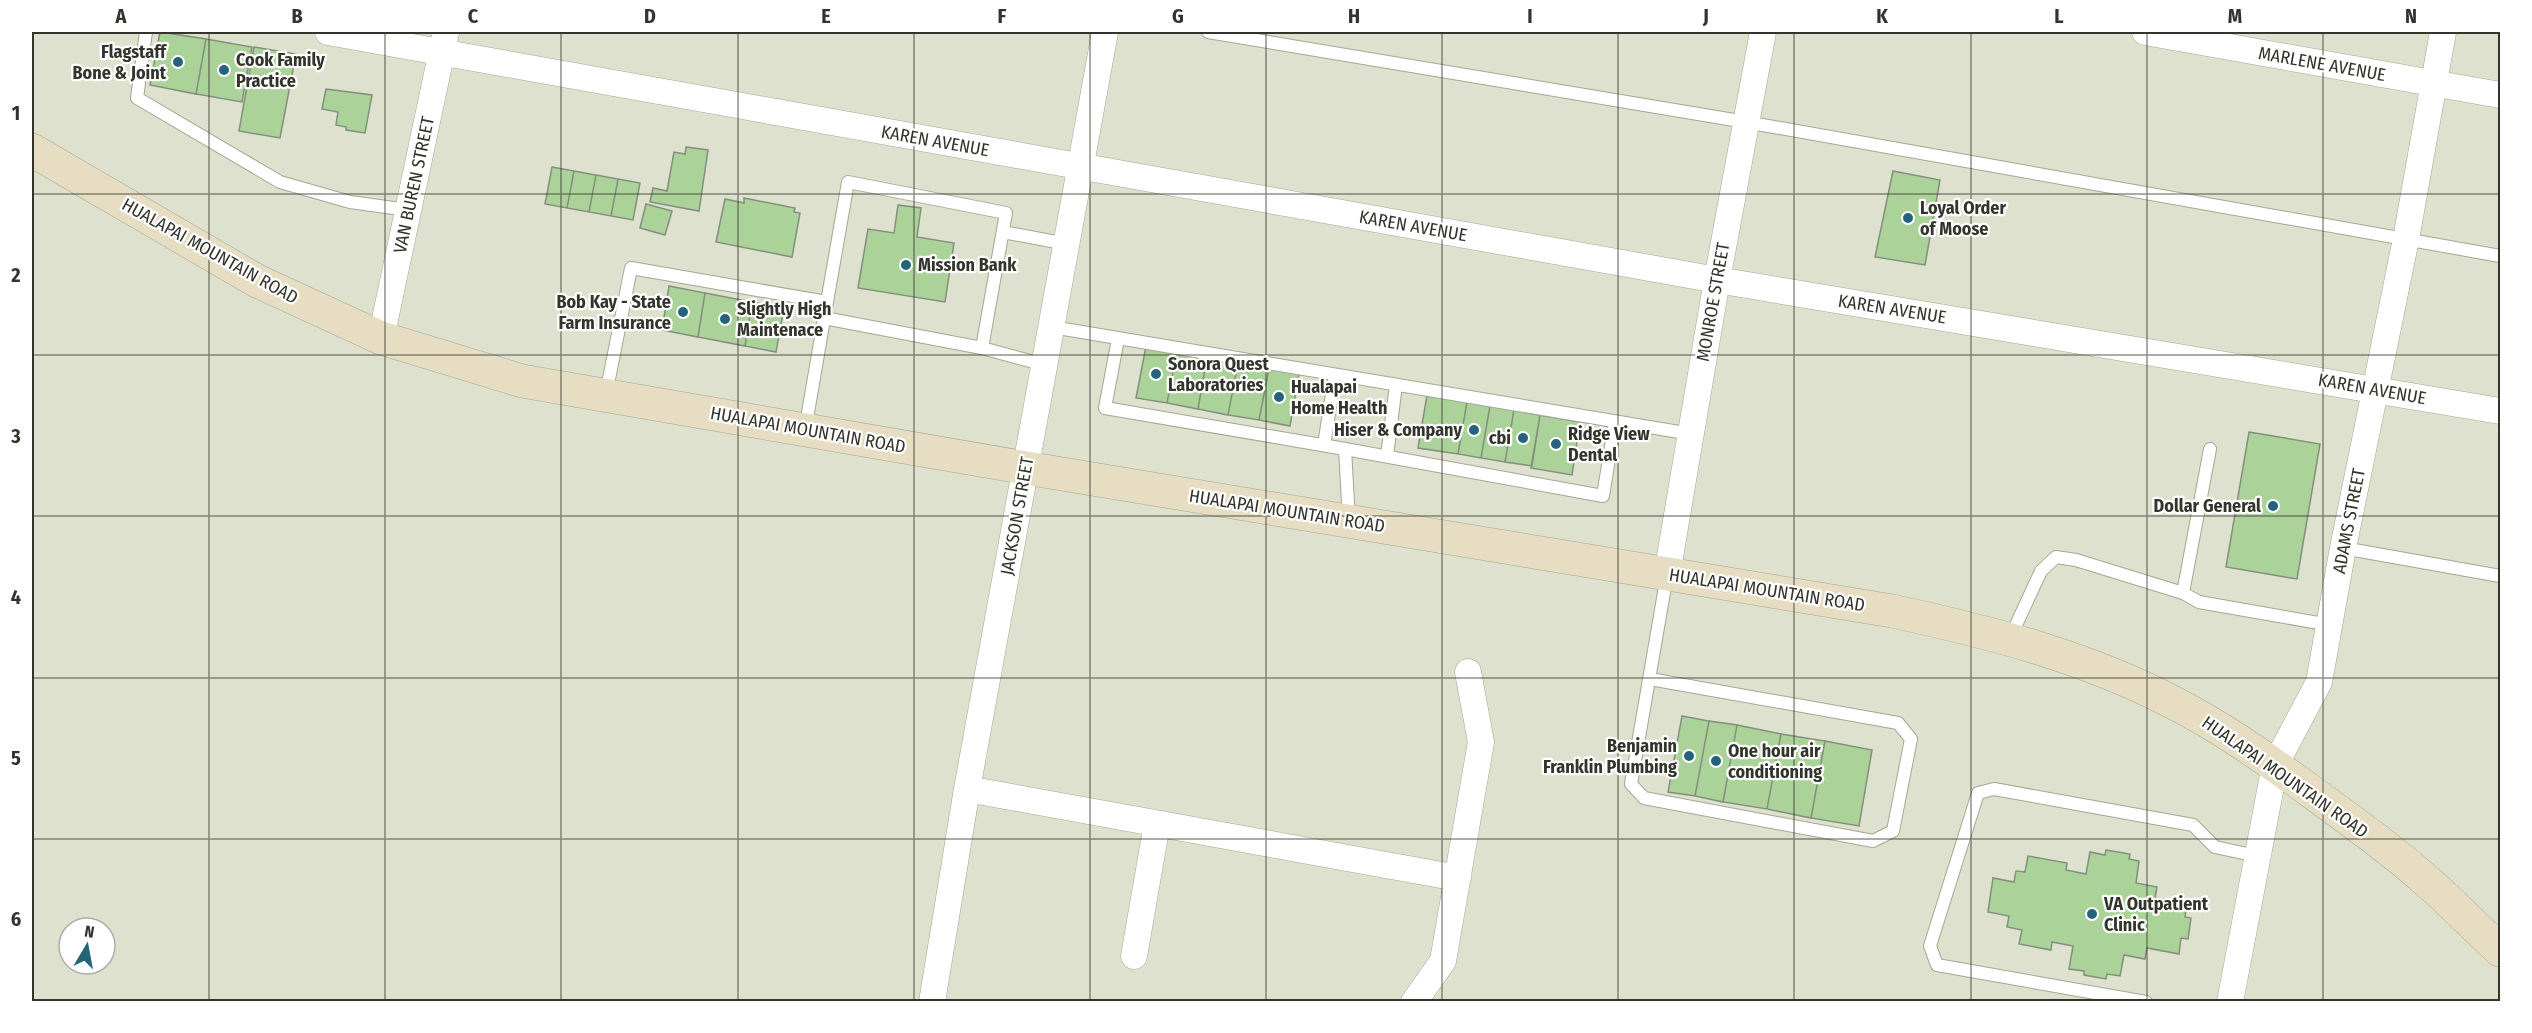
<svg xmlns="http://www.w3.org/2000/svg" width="2532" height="1033" font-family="'Fira Sans Condensed',sans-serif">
<rect width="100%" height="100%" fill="#dee1cd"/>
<path fill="#abd399" stroke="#838f7e" stroke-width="1.5" d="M160,32l46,7 -10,55 -46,-9z
M206,39l46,8 -10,55 -46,-8z
M254,47l42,7 -16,84 -41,-7z
M326,89l46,6 -7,38 -19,-3v-3l-10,-2 2,-13 -16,-3z
M686,147l22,3 -9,61 -49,-9 3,-14 14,3 7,-39 11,2z
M552,167l22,4 -7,37 -22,-4z
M574,171l22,4 -7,37 -22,-4z
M1893,171l47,9 -15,85 -50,-8z
M596,175l22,4 -7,37 -22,-4z
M618,179l22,4 -7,37 -22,-4z
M744,198l51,10 -1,4 6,1 -8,44 -76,-15 9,-43 19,4z
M646,204l26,7 -7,24 -25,-7z
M898,205l23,3 -4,29 37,6 -9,59 -87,-14 10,-59 26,4z
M669,286l36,7 -7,44 -36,-7z
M705,293l47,9 -7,44 -47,-9z
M752,302l32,6 -8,44 -31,-6z
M1146,346l31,5 -10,52 -31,-5z
M1177,351l30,6 -9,52 -31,-6z
M1207,357l31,6 -10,52 -30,-6z
M1238,363l31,6 -10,51 -31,-5z
M1269,369l30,5 -9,52 -31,-6z
M1427,395l40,7 -9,52 -40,-6z
M1467,402l23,4 -9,52 -23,-4z
M1490,406l24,4 -9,52 -24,-4z
M1514,410l26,5 -8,51 -27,-4z
M1540,415l40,7 -8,53 -41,-7z
M2249,432l71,12 -23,135 -71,-12z
M1682,716l27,5 -14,75 -27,-4z
M1709,721l28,4 -14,77 -28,-6z
M1737,725l44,9 -14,75 -44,-7z
M1781,734l44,7 -14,77 -44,-9z
M1825,741l47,9 -13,76 -48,-8z
M2106,850l24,4 -1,5 10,2 -3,22 21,4 -2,11 32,5 -2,14 6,1 -3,21 -7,-1 -2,16 -32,-6 -2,11 -21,-4 -4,21 -13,-2 -1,5 -22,-4v-4l-15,-2 4,-23 -21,-4 -1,8 -32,-6 3,-14 -15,-3 2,-11 -21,-4 5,-34 21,4 2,-11 9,1 3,-16 39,7 -1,7 20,4 4,-22 15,3z"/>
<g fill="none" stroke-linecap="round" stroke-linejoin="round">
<g stroke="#a4a793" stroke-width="14">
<path id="service" d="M146,32l-9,66 143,84 70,20 58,8
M1208,32l538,90 754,134
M1003,232l64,12
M824,318l158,30 24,-135 -158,-31 -21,120
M1052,327l639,107
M1118,339l-13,69 240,41 4,71
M982,348l63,17
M606,394l25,-126 196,34 -22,128
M1324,445l11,-70
M1345,449l258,47 12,-74
M2210,449l-27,144 16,9 131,23
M1387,456l9,-71
M2343,548l157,28
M2010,638l31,-67 15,-14 20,3 107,33
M1650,679l248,44 13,16 -18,92 -20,10 -229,-43 -13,-14 36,-209
M2146,1002l-209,-37 -7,-19 48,-153 16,-4 199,36 22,22 42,9"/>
</g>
<g stroke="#a4a793" stroke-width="27">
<path id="minor" d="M328,32l1389,248 783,131
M2145,32l355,63
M381,338l65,-306
M1667,574l50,-294 46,-248
M967,789l491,89
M1134,956l23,-132
M932,1002l35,-213 138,-757
M1414,1002l29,-41 38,-219 -13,-70
M2230,1002l45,-237 44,-83 24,-134 63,-309 37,-207"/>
</g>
<g stroke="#a4a793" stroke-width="34">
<path id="secondary" d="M32,150l225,131 124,57 141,43 504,87 866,143c98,21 195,46 284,93 43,22 83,50 122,78 44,32 89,64 130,100 25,22 48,46 72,68"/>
</g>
<use href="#service" stroke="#fff" stroke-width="12"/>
<use href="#minor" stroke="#fff" stroke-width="26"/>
<use href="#secondary" stroke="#e6ddc2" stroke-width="33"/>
</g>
<path fill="none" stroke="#33342c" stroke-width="1.5" stroke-opacity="0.55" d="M209,32v970M385,32v970M561,32v970M738,32v970M914,32v970M1090,32v970M1266,32v970M1442,32v970M1618,32v970M1794,32v970M1971,32v970M2147,32v970M2323,32v970M32,194h2468M32,355h2468M32,516h2468M32,678h2468M32,839h2468"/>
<g fill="#246379" stroke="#fff" stroke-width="2">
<circle cx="178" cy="62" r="6"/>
<circle cx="224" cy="70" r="6"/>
<circle cx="1908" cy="218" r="6"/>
<circle cx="906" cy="265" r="6"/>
<circle cx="683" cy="312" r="6"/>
<circle cx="725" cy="319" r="6"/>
<circle cx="1156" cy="374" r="6"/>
<circle cx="1279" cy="397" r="6"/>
<circle cx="1474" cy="430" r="6"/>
<circle cx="1523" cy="438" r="6"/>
<circle cx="1556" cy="444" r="6"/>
<circle cx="2273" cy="506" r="6"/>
<circle cx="1689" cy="756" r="6"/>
<circle cx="1716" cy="761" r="6"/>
<circle cx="2092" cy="914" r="6"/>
</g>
<g text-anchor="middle" stroke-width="4.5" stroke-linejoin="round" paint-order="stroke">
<g font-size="18" font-weight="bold" fill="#33342c" stroke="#fff" text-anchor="start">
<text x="166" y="58" text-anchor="end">Flagstaff<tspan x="166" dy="21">Bone &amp; Joint</tspan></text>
<text x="236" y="66">Cook Family<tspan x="236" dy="21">Practice</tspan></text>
<text x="1920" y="214">Loyal Order<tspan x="1920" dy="21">of Moose</tspan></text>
<text x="918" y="271">Mission Bank</text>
<text x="671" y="308" text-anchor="end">Bob Kay - State<tspan x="671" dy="21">Farm Insurance</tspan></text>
<text x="737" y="315">Slightly High<tspan x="737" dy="21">Maintenace</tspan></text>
<text x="1168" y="370">Sonora Quest<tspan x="1168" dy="21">Laboratories</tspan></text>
<text x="1291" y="393">Hualapai<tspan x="1291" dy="21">Home Health</tspan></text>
<text x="1462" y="436" text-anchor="end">Hiser &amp; Company</text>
<text x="1568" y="440">Ridge View<tspan x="1568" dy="21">Dental</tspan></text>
<text x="1511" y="444" text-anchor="end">cbi</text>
<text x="2261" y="512" text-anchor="end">Dollar General</text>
<text x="1677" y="752" text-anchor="end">Benjamin<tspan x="1677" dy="21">Franklin Plumbing</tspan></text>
<text x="1728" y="757">One hour air<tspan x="1728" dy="21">conditioning</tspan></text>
<text x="2104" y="910">VA Outpatient<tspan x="2104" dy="21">Clinic</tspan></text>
</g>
<g font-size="18" fill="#33342c" stroke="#fff">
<text transform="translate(2322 64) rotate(10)" y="6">MARLENE AVENUE</text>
<text transform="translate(935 141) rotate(10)" y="6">KAREN AVENUE</text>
<text transform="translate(414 185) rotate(-78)" y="6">VAN BUREN STREET</text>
<text transform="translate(1413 226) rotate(10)" y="6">KAREN AVENUE</text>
<text transform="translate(210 251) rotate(29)" y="6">HUALAPAI MOUNTAIN ROAD</text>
<text transform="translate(1713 302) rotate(-80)" y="6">MONROE STREET</text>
<text transform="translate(1892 309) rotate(9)" y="6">KAREN AVENUE</text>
<text transform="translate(2372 389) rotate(10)" y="6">KAREN AVENUE</text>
<text transform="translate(808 430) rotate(10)" y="6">HUALAPAI MOUNTAIN ROAD</text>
<text transform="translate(1287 511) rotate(9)" y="6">HUALAPAI MOUNTAIN ROAD</text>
<text transform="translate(1017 516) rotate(-80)" y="6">JACKSON STREET</text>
<text transform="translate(2349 521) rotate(-79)" y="6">ADAMS STREET</text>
<text transform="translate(1767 590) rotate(9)" y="6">HUALAPAI MOUNTAIN ROAD</text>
<text transform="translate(2285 777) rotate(35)" y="6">HUALAPAI MOUNTAIN ROAD</text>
</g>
</g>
<rect width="2532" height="1033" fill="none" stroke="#ffffff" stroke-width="66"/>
<g transform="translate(87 946) rotate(10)"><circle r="28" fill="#ffffff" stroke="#adaeab" stroke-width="1.5"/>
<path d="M0-4.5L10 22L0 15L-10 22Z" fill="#246379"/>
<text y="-9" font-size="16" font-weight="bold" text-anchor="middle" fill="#33342c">N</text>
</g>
<rect x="33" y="33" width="2466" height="967" fill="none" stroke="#33342c" stroke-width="2"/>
<g font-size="20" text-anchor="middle" font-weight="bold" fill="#33342c">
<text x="121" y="23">A</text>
<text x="297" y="23">B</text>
<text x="473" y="23">C</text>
<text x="650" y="23">D</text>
<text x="826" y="23">E</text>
<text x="1002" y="23">F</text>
<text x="1178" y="23">G</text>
<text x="1354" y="23">H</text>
<text x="1530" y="23">I</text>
<text x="1706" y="23">J</text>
<text x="1882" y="23">K</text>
<text x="2059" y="23">L</text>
<text x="2235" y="23">M</text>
<text x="2411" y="23">N</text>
<text x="16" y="120">1</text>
<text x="16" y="282">2</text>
<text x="16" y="443">3</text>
<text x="16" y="604">4</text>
<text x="16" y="765">5</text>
<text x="16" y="926">6</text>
</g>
</svg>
